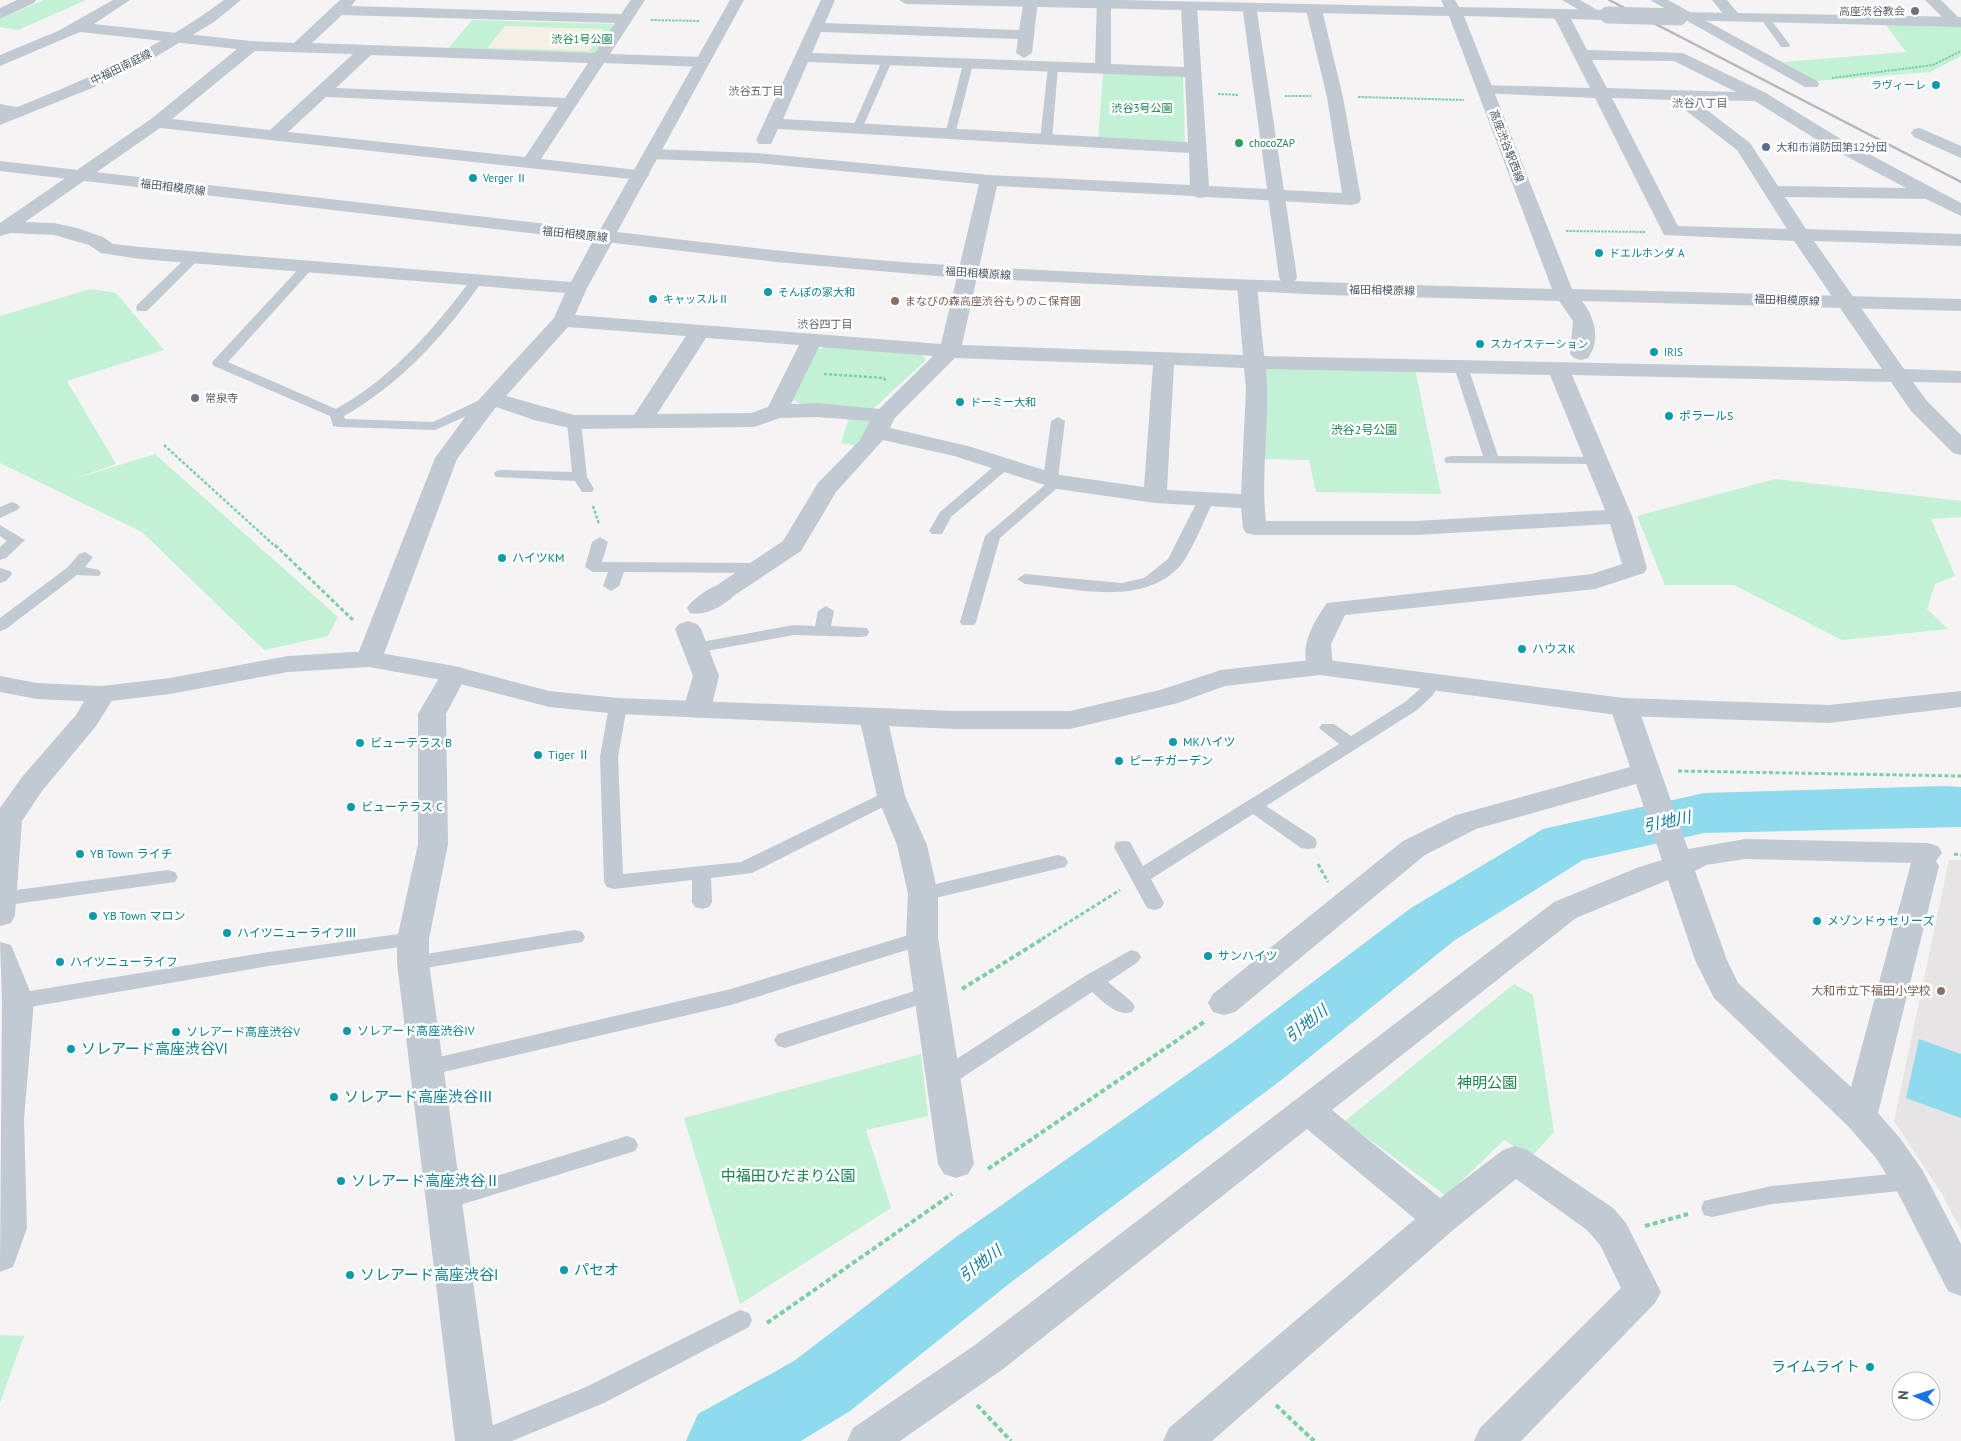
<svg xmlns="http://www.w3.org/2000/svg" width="1961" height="1441" font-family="'PT Sans','Noto Sans JP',sans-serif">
<rect width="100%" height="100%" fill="#f5f3f3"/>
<path fill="#e6e4e5" d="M1949,860h12v370l-19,-36 -48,-73z"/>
<path fill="#c3f1d5" d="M44,0h42l-68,30 -18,-3v-8z
M472,20l140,4 3,2 -20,29 -149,-4z
M1886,25l75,1v30l-31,16 -114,9 -33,-19 123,-10z
M1103,73l80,3 2,67 -87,-3z
M90,289l26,4 48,57 -97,31 49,83 -45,16 84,-26 183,163 -10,19 -64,14 -122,-118 -142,-69v-147z
M829,346l92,8 5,6 -53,49 -74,-6 -6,-3 23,-50z
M1264,366l151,3 26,125 -125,-2 -7,-32 -44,-1z
M850,415l23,2 -16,29 -16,-3z
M1775,479l186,22v16l-30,2 24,57 -20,8 -8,25 21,20 -106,11 -108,-55h-69l-28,-69z
M1514,984l19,11 21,137 -23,25 -27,-17 -58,56 -101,-75z
M921,1054l7,62 -62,14 25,78 -151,96 -56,-186z
M0,1335l24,1 -24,67z"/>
<path fill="#f5f0e5" d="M505,26l99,3 -15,22 -102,-3z"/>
<path fill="#90daee" d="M1919,1039l42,15v64l-55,-20z"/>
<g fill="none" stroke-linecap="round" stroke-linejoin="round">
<path fill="#90daee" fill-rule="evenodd" d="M1944,786l17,1v40l-257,6 -121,27 -128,80 -175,141 -270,202 -160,128 -49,30h-115l12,-27 96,-53 162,-124 276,-194 179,-135 132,-79 161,-36z"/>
<path stroke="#7ad0a6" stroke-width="2" stroke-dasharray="2.5 1" stroke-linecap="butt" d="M651,20l49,1
M1832,78l101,-13 28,-14
M1218,94l21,1
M1285,96h26
M1358,97l106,3
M1566,231l79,1"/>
<path stroke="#7ad0a6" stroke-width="2.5" stroke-dasharray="3 2" stroke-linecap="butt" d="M824,374l60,4 2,4
M164,445l112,102
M593,506l6,18"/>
<path stroke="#7ad0a6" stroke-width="3" stroke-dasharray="4 2.5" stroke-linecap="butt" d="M275,545l79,76
M1678,771l283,5
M1954,854l7,1
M1318,864l10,18
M1042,939l78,-49"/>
<path stroke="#7ad0a6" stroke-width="4" stroke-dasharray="5 3" stroke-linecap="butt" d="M962,989l82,-51
M988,1169l216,-147
M1645,1226l43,-12
M767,1323l185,-129
M977,1405l34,36
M1276,1405l38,36"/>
<path fill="#c1cad2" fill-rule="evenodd" d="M1763,17h6l21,28 -1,2h-8l-20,-28z
M887,58l5,3 -30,68 -5,3 -4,-1 -1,-2 30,-68z
M968,61l5,3 -18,71 -1,2h-8l-1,-2 18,-71z
M1053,64l5,3 -6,73 -6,3 -6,-3 8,-73z
M194,253l4,1 2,3 -2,3 -51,51h-10l-1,-3 1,-3 53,-51z
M308,262l6,4 -2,3 -84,93 108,47c57,-32 98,-80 137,-132l4,-1 6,4c-37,54 -81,103 -139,136l1,3 88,3 53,-25h10l2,3 -2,3 -61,27 -97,-3 -5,-1 -3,-10 -116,-50 -2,-3 2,-3 90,-97z
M1461,363l7,4 30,89 97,1 5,1 2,3 -2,3 -154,-1 -2,-3 2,-3 5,-1h32l-29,-89z
M1058,417l7,4 -7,57 6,4 -64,56 -24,84 -2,3h-12l-2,-3 25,-86 61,-52 -3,-4 8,-59z
M574,418l7,4 6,55 7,12 -2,3h-10l-7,-11 -79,-4 -2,-3 2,-3 5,-1 71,2 -5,-50z
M1004,461l5,1 2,3 -2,3 -58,49 -9,17h-10l-3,-3 11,-19 59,-50z
M1206,495l8,5c-8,16 -23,53 -33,65 -38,43 -106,23 -156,19l-8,-5 8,-5 97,9 22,-5 24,-19 30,-59z
M12,502l5,2 3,3 -3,3 -17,8v-11z
M0,525l25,15 -19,18 -6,2v-13l7,-6 -7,-5z
M600,537l8,5 -6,20 157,1 8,5 -8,5 -135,-1 -5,14 -8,5 -8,-5 5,-14h-15l-8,-5 7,-25z
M85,552l8,5 -8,10 14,3 2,3 -2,3 -22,-1 -71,54 -6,2v-13l68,-51 11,-13z
M0,568l10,3 2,3 -6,7 -6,2z
M826,606l8,5 -3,15 36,2 2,4 -2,4 -6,1 -67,-2 -99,18 -6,-1 -2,-4 2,-4 6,-1 99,-18 21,1 3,-15z
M1432,675l6,1 3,4 -8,15 -16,15 -151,96 49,32 2,5 -2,5 -7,1 -7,-1 -48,-34 -102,65 13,24 -3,5 -7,2 -7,-2 -33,-61 2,-5 7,-1 7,1 13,24 196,-122 -20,-16 3,-4h12l17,12 54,-34 15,-13 6,-13z
M618,701l6,1 3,4 -9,51 5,117 118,-12 144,-70 6,-2 6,2 3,4 -3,4 -145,73 -41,5 1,24 -3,5 -7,2 -7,-2 -3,-5v-22l-78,9 -7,-2 -3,-5 -4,-125 9,-51 3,-4z
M1058,855l7,2 3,5 -3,5 -142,34 -7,-2 -3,-5 3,-5 7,-2z
M168,870l7,2 3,5 -3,5 -175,24 1,-14z
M575,930l7,2 3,5 -3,5 -169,28 -7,-2 -3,-5 3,-5 7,-2z
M922,931l7,2 3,5 -3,5 -198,62 -305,71 -8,-2 -3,-6 3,-6 8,-2 305,-71z
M413,932l7,2 3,5 -3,5 -151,22 -251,43 -7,-3 -3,-5 3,-5 7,-3 251,-41z
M1131,950l7,2 3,5 -3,5 -30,20 24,20 3,5 -3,5c-15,5 -28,-10 -40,-20l-141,93 -8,2 -8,-2 -3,-6 3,-6 150,-97z
M930,986l7,3 3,5 -3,5 -152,49 -7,-2 -4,-6 4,-6z
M627,1136l8,3 3,6 -3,6 -191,59 -8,-2 -3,-7 3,-7 8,-2z
M1910,1172l8,2 3,7 -3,7 -8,2 -138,14 -60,13 -8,-2 -3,-7 3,-7 8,-2 60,-13z
M740,1310l9,3 3,7 -3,7 -145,76 -92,38h-42l4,-8 112,-46z"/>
<path fill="#c1cad2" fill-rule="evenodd" d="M1250,8l7,4 40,265 -2,4h-14l-2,-4 -36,-265z
M0,104l27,5 2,3 -8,5 -21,-3z
M729,581l9,2 3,5c-10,14 -34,29 -51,25l-3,-5c8,-12 28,-24 42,-27z"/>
<path fill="#c1cad2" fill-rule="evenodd" d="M17,0h19l-2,3 -34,16v-11z
M113,0h17l-36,24 157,17 43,2 46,-43h16l-5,6 270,8 10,-14h14l-35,54 93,3 8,5 -8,5 -99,-4 -63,96 105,12 3,4 -3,4 -6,1 -480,-52 -135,94 29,1 23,5 26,9 10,7 27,3 431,35 24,-45 3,-4h14l3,4 -28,51 -12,27 366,29 38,-160 -223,-21 -104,-4 -6,-1 -3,-4 3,-4 6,-1 104,4 233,22 201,10 -1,-32 -411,-24 -7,15h-12l-3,-4 65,-140h14l-10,23 194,7 5,-30h14l-6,53 -8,5 -8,-5 2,-14 -197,-7 -9,21 283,10 2,-63h14v64l73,3 -3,-60 8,-5 8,5 12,179 133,7 -15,-96 -21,-87 8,-5 8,5 21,87 18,102 -2,4 -7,2 -146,-8 -6,1 -7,-2 -196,-10 -35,159 281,10 -6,-70 3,-4h14l3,4 7,71 618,13 -88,-128 -130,-6 -69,-137 -116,-5 -2,-3 2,-3 6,-2 105,3 -37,-73 8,-5 8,5 18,35 96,3 83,40 73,45 122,65v13l-35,-17 -141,-2 21,32 155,5v12l-147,-5 90,128 57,2v12l-48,-1 14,19 34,34v20l-8,-2 -42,-42 -20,-29 -319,-7 60,141 15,52 -3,5 -49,16 -250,26 -14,29 2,23 -4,6 -9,2 -9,-2c-15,-22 3,-52 16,-70l265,-29 30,-10 -12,-40 -194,11h-161l-9,-2 -3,-5 -2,-20 -86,-5 -98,-14 -103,-33 -71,-16 -47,52 -35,59 -63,42 -9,3 -9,-3 -4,-5 4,-5 63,-42 35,-58 42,-43 10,-19 -53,-4 -37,1 -26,9 -180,2 -40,-9 -38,-13 -39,52 -75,200 -4,6 -9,2 -9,-2 -4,-6 79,-201 39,-53 80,-87 11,-25 -425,-34 -39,-6 -12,-8 -35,-10 -43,-2 -11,3v-13l151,-104 86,-70 -157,-17 -80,34v-11l58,-24zM342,15l273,8 -20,30 -283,-10zM255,51l98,3 -83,76 -98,-11zM371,55l217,8 -23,35 -229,-10zM1592,60l82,1 62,31 -129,-4zM808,62l377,15 3,65 -405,-23zM326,97l232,10 -33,50 -237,-25zM1612,98l60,2 65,50 50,79 -109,-3zM1694,100l61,1 72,45 79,42 -128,-2 -28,-43zM568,327l118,9 -52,79h-60l-68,-19zM706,338l93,7 -31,62 -17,6 -94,1zM819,347l114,9 -54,53 -62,-6 -26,1zM955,358l198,7 -9,122 -84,-12 -92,-29 -78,-18 4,-9zM1174,365l70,3 2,20 -5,106 -74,-4zM1266,369l284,6 55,135 -189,11h-150c-6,-51 5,-102 0,-152z
M1562,0h18l26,15 -8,5 -5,-2z
M1650,0h18l149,81 2,3 -2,3h-12z
M1712,0h15l15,18 -3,3h-10z
M1925,0h16l19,19 1,5 -11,1z
M1920,128l41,18v12l-47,-21 -3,-4 3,-4z
M688,621l9,3 4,5 18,47 -8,33 -4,6 -10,3 -10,-3 -4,-6 10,-33 -18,-47 4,-5z
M454,666l9,2 4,6 -21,40 2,130 -19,95v24l66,478h-40l-58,-478v-24l21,-95v-130l27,-46z
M102,686l10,2 4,6 -20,32 -54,65 -20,30 -7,94 -4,8 -11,3v-118l22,-31 54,-62 16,-27z
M1624,698l10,3 4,6 50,142 57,-10 182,4 11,3 4,7 -6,8 3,5 -61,247 22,25 23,33 38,73v52l-13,-5 -51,-100 -21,-33 -28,-32 -134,-128 -19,-38 -27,-80 -92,38 -244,192 108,88 63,-48 12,-4 12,4 86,58 13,15 35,69 -6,11 -134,138h-47l6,-13 141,-140 -21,-43 -13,-15 -71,-51 -63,51 -241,211h-49l6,-13 246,-209 -108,-90 -304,240 -103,72h-53l6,-13 122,-83 579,-443 85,-35 23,-7 -26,-76 -160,45 -51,26 -190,157 -11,3 -11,-3 -5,-9 5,-9 190,-153 53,-26 174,-48 -20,-60 4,-6zM1745,859l166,4 -60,224 -113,-104 -11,-23 -32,-89 11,-6z
M873,708l10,3 4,6 18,79 22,49 11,49v44l36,226 -6,10 -12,4 -12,-4 -6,-10 -32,-226 2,-44 -11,-49 -20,-49 -18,-79 4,-6z
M0,942l11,3 23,56 -10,118 3,109 -14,39 -13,5 2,-271z"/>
<path fill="#c1cad2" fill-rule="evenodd" d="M224,0h17l-27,22 -57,34 -60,30 -97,39v-11c78,-31 156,-63 224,-114z
M730,0h14l-127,232c111,13 222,27 333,33 200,12 401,19 602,24l-103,-273 -543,-12 -7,-4h218l327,7 -3,-7h14l4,7 149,3 8,5 -8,5 -144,-4 108,273 389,10v12l-379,-10c13,16 19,40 6,57l-7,2 -7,-2 -4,-4 3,-33 -14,-20 -231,-6 -380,-18 -172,-15 -776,-91v-10l600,69z
M1679,12l282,5v10l-287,-7 -3,-3z
M369,651l85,15 95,25 69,7 337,13h115l90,-21 61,-20 99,-11 304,39 205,7 132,-14v16l-132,16 -205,-7 -304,-41 -95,11 -47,17 -108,26h-115l-337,-15 -69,-7 -96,-25 -84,-15 -81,5 -118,22 -68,8 -65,-3 -37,-7v-16l37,7 65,3 68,-8 118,-22z"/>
<path stroke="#b5b8bd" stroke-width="2.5" d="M1609,0l352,182"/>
<path stroke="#c1cad2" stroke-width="17" d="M1608,15l71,2"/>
</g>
<g fill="#6b7280" stroke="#fff" stroke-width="2">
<circle cx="1915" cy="11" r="5"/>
<circle cx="195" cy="398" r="5"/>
</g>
<g fill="#0f9aa8" stroke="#fff" stroke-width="2">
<circle cx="1936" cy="85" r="5"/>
<circle cx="473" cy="178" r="5"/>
<circle cx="1599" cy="253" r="5"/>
<circle cx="768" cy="292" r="5"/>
<circle cx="653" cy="299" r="5"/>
<circle cx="1480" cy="344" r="5"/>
<circle cx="1654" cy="352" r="5"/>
<circle cx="960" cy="402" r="5"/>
<circle cx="1669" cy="416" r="5"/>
<circle cx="502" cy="558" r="5"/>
<circle cx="1522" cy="649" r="5"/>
<circle cx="1173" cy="742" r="5"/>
<circle cx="360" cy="743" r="5"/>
<circle cx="538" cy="755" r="5"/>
<circle cx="1119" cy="761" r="5"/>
<circle cx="351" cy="807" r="5"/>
<circle cx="80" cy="854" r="5"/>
<circle cx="93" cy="916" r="5"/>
<circle cx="1817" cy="921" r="5"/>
<circle cx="227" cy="933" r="5"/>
<circle cx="1208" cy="956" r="5"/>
<circle cx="60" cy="962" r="5"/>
<circle cx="347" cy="1031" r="5"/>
<circle cx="176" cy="1032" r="5"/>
<circle cx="71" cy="1049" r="5"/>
<circle cx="334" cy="1097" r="5"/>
<circle cx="341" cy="1181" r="5"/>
<circle cx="564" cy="1270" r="5"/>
<circle cx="350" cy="1275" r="5"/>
<circle cx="1870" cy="1367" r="5"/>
</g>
<circle fill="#2e9e5b" stroke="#fff" stroke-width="2" cx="1239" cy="143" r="5"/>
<circle fill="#5c6f8a" stroke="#fff" stroke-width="2" cx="1766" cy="147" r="5"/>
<g fill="#8d6e63" stroke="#fff" stroke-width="2">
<circle cx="895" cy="301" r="5"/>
<circle cx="1941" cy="991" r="5"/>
</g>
<g text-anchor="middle" stroke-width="5" stroke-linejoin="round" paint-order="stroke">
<g font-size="11" fill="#5b616d" stroke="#fff" text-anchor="end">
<text x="1905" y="15">高座渋谷教会</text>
<text x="205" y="402" text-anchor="start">常泉寺</text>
</g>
<g font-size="11" fill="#17864f" stroke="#fff">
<text x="582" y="43">渋谷1号公園</text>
<text x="1142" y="112">渋谷3号公園</text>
</g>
<g font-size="11" fill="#4a5661" stroke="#fff">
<text transform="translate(121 67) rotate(-26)" y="4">中福田南庭線</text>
<text transform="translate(1507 146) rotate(69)" y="4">高座渋谷駅西線</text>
<text transform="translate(173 187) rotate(7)" y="4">福田相模原線</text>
<text transform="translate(575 234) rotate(6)" y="4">福田相模原線</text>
<text transform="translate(978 273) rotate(4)" y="4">福田相模原線</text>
<text transform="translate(1382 290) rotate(1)" y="4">福田相模原線</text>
<text transform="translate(1787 300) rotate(2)" y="4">福田相模原線</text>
</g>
<g font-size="11" fill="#0d838f" stroke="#fff" text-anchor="start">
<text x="1926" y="89" text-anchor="end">ラヴィーレ</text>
<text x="483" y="182">Verger Ⅱ</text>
<text x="1609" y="257">ドエルホンダ A</text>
<text x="778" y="296">そんぽの家大和</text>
<text x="663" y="303">キャッスルⅡ</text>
<text x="1490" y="348">スカイステーション</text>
<text x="1664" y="356">IRIS</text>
<text x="970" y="406">ドーミー大和</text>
</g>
<g font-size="11" fill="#5f6368" stroke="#fff">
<text x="756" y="95">渋谷五丁目</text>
<text x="1700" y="107">渋谷八丁目</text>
<text x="825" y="328">渋谷四丁目</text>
</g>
<g font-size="11" fill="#27864d" stroke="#fff" text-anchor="start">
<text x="1249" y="147">chocoZAP</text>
</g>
<g font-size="11" fill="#4e5e75" stroke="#fff" text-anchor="start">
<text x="1776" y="151">大和市消防団第12分団</text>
</g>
<g font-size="11" fill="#785e54" stroke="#fff" text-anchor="start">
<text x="905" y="305">まなびの森高座渋谷もりのこ保育園</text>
</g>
<g font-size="12" fill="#0d838f" stroke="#fff" text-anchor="start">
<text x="1679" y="420">ポラールS</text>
<text x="512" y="562">ハイツKM</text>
<text x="1532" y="653">ハウスK</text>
<text x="1183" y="746">MKハイツ</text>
<text x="370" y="747">ビューテラス B</text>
<text x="548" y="759">Tiger Ⅱ</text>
<text x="1129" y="765">ピーチガーデン</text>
<text x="361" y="811">ビューテラス C</text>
<text x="90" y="858">YB Town ライチ</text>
<text x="103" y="920">YB Town マロン</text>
<text x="1827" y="925">メゾンドゥセリーズ</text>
<text x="237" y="937">ハイツニューライフⅢ</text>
<text x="1218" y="960">サンハイツ</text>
<text x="70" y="966">ハイツニューライフ</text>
<text x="357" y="1035">ソレアード高座渋谷IV</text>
<text x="186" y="1036">ソレアード高座渋谷V</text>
</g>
<g font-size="12" fill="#17864f" stroke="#fff">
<text x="1364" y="434">渋谷2号公園</text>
</g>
<g font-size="12" fill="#785e54" stroke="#fff" text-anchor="end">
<text x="1931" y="995">大和市立下福田小学校</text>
</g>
<g font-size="15" fill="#0d838f" stroke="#fff" text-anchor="start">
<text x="81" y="1054">ソレアード高座渋谷VI</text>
<text x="344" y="1102">ソレアード高座渋谷Ⅲ</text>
<text x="351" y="1186">ソレアード高座渋谷Ⅱ</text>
<text x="574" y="1275">パセオ</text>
<text x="360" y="1280">ソレアード高座渋谷I</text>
<text x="1860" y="1372" text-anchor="end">ライムライト</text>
</g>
<g font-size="15" fill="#17864f" stroke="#fff">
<text x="1487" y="1088">神明公園</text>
<text x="788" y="1181">中福田ひだまり公園</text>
</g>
<g font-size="16" font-style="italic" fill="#0c7c9b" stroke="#fff">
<text transform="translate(1667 821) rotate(-12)" y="6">引地川</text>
<text transform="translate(1306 1023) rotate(-38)" y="6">引地川</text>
<text transform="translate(980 1263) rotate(-37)" y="6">引地川</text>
</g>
</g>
<g transform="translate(1916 1396) rotate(274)"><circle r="24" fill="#ffffff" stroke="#b7bbc0"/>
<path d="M0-4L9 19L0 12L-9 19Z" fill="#1a73e8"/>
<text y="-8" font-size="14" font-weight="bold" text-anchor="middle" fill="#4a5661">N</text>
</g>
</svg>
